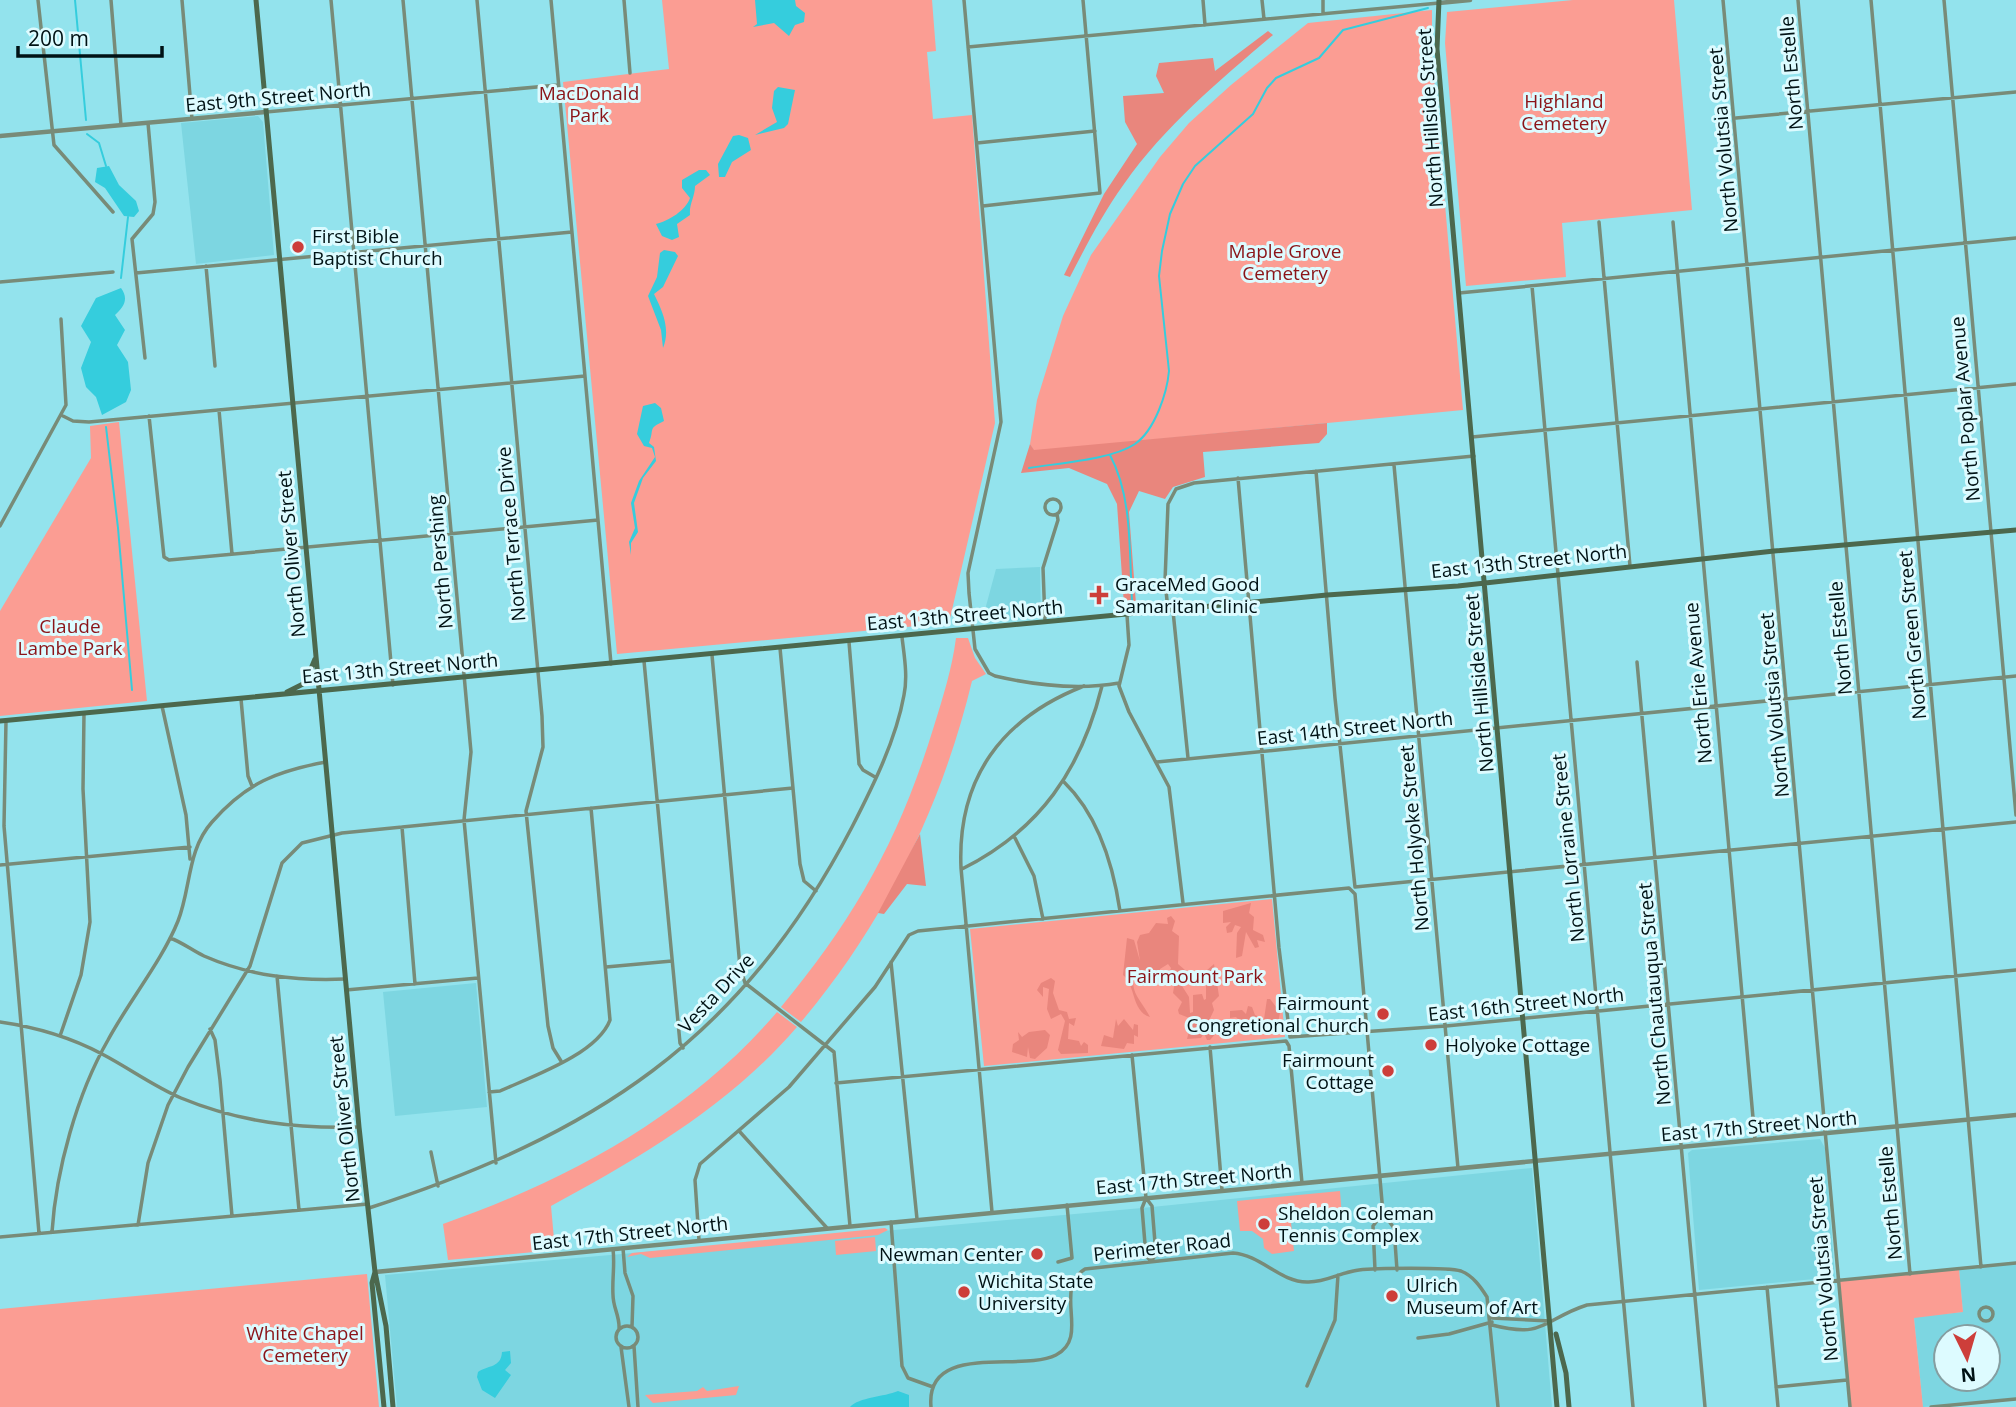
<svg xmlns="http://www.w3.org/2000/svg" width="2016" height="1407" font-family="'Open Sans',sans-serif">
<rect width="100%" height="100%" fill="#93e3ed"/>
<path fill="#7dd6e1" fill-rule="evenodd" d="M258,116l5,6 11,133 -78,9 -15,-141z
M1040,567l1,50 -55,6v-17l10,-37z
M476,983l11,124 -92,9 -12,-124z
M1820,1139l5,9 10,129 -136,13 -11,-137 4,-3z
M1532,1168l20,239h-1155l-12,-132 757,-67z
M2016,1263v136l-93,8 -9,-90 49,-5 -4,-43zM1946,1337h42v42h-42z"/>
<path fill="#fb9d93" d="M662,0h270l4,51 -9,1 6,67 39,-4 23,308 -46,200 -332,31 -54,-572 106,-13z
M1573,0h101l18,210 -130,13 4,54 -100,9 -21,-243 2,-31z
M1432,10v46l31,354 -429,41 -4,-7 7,-44 26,-84 28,-61 69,-98 29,-34 42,-38 77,-62z
M119,422l28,279 -147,15v-105l91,-153 -1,-32z
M956,638h12l7,20 11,16 -14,7c-30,125 -88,243 -171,341l-20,-15c74,-89 119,-169 153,-281 9,-29 18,-57 22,-88z
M1272,899l13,138 -301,29 -14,-137z
M777,1012l20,15c-67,78 -157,131 -246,179l4,44 -107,10 -5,-36c125,-44 246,-109 334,-212z
M1340,1191l2,26h-24l-27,5 3,29 -22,3 -8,-6 -1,-9 -11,-8h-12l-3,-30z
M885,1228l3,2 -10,5 -228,23 -9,-4 -14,3 5,-4z
M875,1237l1,14 -40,4 -1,-14z
M1959,1269l4,43 -49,6 9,89h-73l-12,-127z
M367,1274l12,133h-379v-98z
M739,1386l-3,9 -83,8 -8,-8 52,-4 6,-4 4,4z"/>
<path fill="#e9867d" d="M1268,31l5,4c-54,46 -108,91 -149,149 -21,29 -38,62 -54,93l-6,-2 40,-81 33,-50 -12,-22 -2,-26 41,-3 -8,-17 3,-13 54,-5 2,13z
M1327,423v11l-8,9 -116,9 2,25 -32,10 -8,12 -26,-8 -10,21 7,92 -12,1 -7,-101 -10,-20 -38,-16 -48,5 9,-29 4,6z
M920,834l6,52 -19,-2 -23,30 -6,-1z
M1251,903l-2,10 5,4 -1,13 10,5 2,7 -8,-2 2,7 -4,1 -9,-16 -4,24 -6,2 1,-25 4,-6 -6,-2 -3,7 -5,1 -1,-6 5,-5 -8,1v-12z
M1171,916l4,5 -3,10 7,5 -1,28 14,12 -2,4 -6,-1 -2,7 7,11 1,16 3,-1v-17l9,-1 2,6 2,-1v-28l8,-7 5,32 -7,7 2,7 -8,17 11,5 -7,8h-3l-3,-7 -3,5 -14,1 5,-20 -13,-5 -1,-4 4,-8 -9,-9 2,-12 -6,-8 2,-5 -3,-4 -8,5 -2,9 -12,-7 -7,2 -3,-6c-8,26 3,29 14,50 -19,-6 -14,-32 -27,-42l4,-37 7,2 6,21 -3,-19 3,-7 9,-2 7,-10 12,1 -1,-6z
M1051,978l4,3 -2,12 6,17 8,2 2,7 7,-1 -2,8 -5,-3 -1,16 11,2 2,5 3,-4 4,3v8l-27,1 -3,-4 7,-29 -4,-7 -10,5 -4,-10 2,-20 -6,-2v10l-6,-7 4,-7z
M1267,999h3l10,13 -2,12 -14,9 -14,-1 -14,-15 -6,1v-7l12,-1 4,4 2,-8 4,1 3,8 9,4z
M1116,1019l2,7 6,-7 9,11 1,-6 4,1v12l-4,-2v9l-7,-1 -3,6 -23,-3 3,-11 9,3z
M1045,1030l5,5 -3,13 -12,11 -5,-1 -2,-11 -1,10 -15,-5 1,-8 6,-4 -1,-8 4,5 7,-5z"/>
<path fill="#35cddd" d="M755,0h40l1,6 9,7 -1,9 -9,3 -6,11 -15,-13 -21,4 4,-3z
M778,87l17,3 -7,34 -4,4 -29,7 22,-13 -5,-14 2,-17z
M739,135l9,3 3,12 -19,12 -7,15h-6l-1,-13 15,-28z
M109,166l10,19 17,16 3,10 -5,6 -10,-1 -19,-28 -10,-6 2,-14z
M699,170h7l4,5 -15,11c0,11 -6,18 -5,29l-13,9 2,13 -7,3 -10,-4 -6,-12c13,-3 30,-14 34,-26l-8,-10v-8z
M664,250l11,2 3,4 -15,31 -9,7c8,16 17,35 9,54l-2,-18 -13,-34 9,-19 3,-24z
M121,288c8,11 3,19 -6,27l10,15 -8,15 11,17 3,28 -5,12 -24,13 -6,-18 -10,-10 -5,-19 10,-26 -10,-16 15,-28z
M655,403l6,5 3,13c-17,8 -9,7 -15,22l5,4 2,14 -13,17 -9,25 4,29 -7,11v12l-2,-13 6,-14 -4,-25 8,-22 16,-24 -3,-9 -8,-2 -7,-12 6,-28z
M510,1351l1,12 -6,7 6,5 -16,23 -13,-8 -5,-13 1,-5c10,-7 23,-4 24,-20z
M898,1391l11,4v12h-59c9,-10 34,-10 48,-16z"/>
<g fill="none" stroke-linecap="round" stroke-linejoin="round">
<path stroke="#35cddd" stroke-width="2" d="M75,0l11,120
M87,134l12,9 7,23
M121,278l7,-61
M106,427l12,101 14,162
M1110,455c23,43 19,98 22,146
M1029,468c29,-5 82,-8 106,-24 20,-14 32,-51 34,-73l-10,-95 3,-25 8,-37 13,-30 12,-18 58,-52 14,-26 9,-10 43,-20 24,-28 85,-22"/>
<path stroke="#788b78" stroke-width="3.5" d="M38,0l16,145 59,67
M111,0l10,125
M182,0l10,119
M331,0l62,685
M403,0l68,752 -7,68 32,343
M477,0l65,716 1,31 -17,64 22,215 5,22 8,13
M551,0l60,664
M624,0l6,73
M964,0l37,422 -33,151 1,20 6,56 14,24 6,3c39,9 85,14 124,7
M1203,0l2,25
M1262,0l2,19
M1323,0v14
M1723,0l127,1407
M1798,0l112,1274
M1871,0l110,1267
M1944,0l72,815
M968,47l471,-44
M266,112l292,-27
M1736,118l280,-26
M977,143l118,-12
M983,206l117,-13 -17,-193
M1599,222l31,344
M1673,222l82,918
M206,266l9,100
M136,273l436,-41
M0,282l113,-10
M1532,286l101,1121
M1459,293l557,-55
M145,358l-13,-119 21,-25 2,-12 -7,-79
M219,410l13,144
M63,416l10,5 16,1 496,-46
M149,416l15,141 5,3 429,-40
M1472,437l544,-53
M1394,465l64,703
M1316,471l19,227 20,189 661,-65
M1238,478l41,470 11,89 156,-11 570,-56
M1045 507a8 8 0 1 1 16 0a8 8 0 1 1-16 0Z
M0,526l66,-121 -5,-86
M1168,610l-3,-29 3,-77 8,-15 18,-6 280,-27
M1173,611l15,147
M1127,615l2,30 -10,41 10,26 40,75 14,116
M1045,621l-2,-53 15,-48 -1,-6
M849,642l10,122 4,6 12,7
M780,648l20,216 4,17 12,10
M712,655l28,312 5,16 89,69 16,174
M644,661l36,382 3,5
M1637,662l68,745
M241,699l7,77 4,10
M162,706l24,109 4,44
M6,721l-2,105 35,407
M1157,762l859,-86
M1064,782c34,33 49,82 56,129
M402,827l13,157
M1015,838l19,38 9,43
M0,865l190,-18
M962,869c78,-39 119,-99 140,-183
M170,938c12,4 23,13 34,18 46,20 92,25 141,23
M891,962l26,257
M606,967l66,-6
M277,976l22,234
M346,990l132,-12
M0,1022c35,5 70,15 102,32 27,14 51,32 79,44 58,24 116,31 178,29
M210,1029l5,11 5,40 12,136
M60,1036l21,-61 9,-53 -7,-133 1,-76
M1210,1047l12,143
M1132,1055l14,143 -4,10 4,48 5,5 5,-6 -4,-49 -6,-8
M836,1083l450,-42 3,5 13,137
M489,1092l11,-1c33,-15 97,-37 110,-71l-19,-212
M740,1132l87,96
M431,1152l7,34
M369,1208c224,-73 371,-166 483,-381 21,-41 44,-87 52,-132 4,-19 0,-40 -2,-58
M992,1212l-31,-344c-4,-90 41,-150 123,-182
M891,1222l11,144 6,12 25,9
M138,1225l10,-62 20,-58 20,-38 62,-101 32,-103 20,-20 40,-10 451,-45
M52,1232c4,-62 25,-138 56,-192 21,-39 54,-79 70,-119 13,-33 9,-71 34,-99 34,-39 65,-51 114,-60
M0,1237l368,-33
M699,1240l-4,-60 5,-16 89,-77 86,-100 34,-52 9,-4 431,-43 6,6 28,319 11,15 3,42
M623,1248l2,25 8,23 -1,31
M613,1249c2,16 -1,30 0,46 0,13 7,21 6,34
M1058,1262l14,-4 -5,-53
M1375,1270l-2,-44 10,-13
M1767,1287l11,120
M1979 1314a7 7 0 1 1 14 0a7 7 0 1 1-14 0Z
M1492,1318l58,3
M1492,1325c54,14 51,-6 95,-20l429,-42
M616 1337a11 11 0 1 1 22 0a11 11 0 1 1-22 0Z
M1418,1338l31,-4 43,-12
M634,1346l4,61
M621,1347l8,60
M1307,1386l28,-66 3,-45
M1776,1387l71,-7
M931,1407c-6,-66 90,-34 125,-52 35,-18 -4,-65 29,-86l148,-16c28,2 47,29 74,29 18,1 34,-10 52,-12 15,-2 89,-3 102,1 12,5 19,15 26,26l11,110
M1931,1407l85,-8"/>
<path stroke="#788b78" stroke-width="4.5" d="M1439,3l31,-3
M0,136l266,-24
M375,1272l1641,-157"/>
<path stroke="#4c684d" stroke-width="5" d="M256,0l103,1127 16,145 11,54 7,81
M1439,0l-2,49 120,1358
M287,692l18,-9 10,-24
M0,721l1327,-126 131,-9 316,-35 242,-21
M375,1272l-3,11 12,124
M1556,1334l10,39 3,34"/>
</g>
<g fill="#cd3e3a" stroke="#ddfbff" stroke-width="2.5">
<circle cx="298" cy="247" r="7"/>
<path d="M1095.5 584.5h7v7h7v7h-7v7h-7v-7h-7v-7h7z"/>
<circle cx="1383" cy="1014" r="7"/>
<circle cx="1431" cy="1045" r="7"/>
<circle cx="1388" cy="1071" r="7"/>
<circle cx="1264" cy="1224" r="7"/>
<circle cx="1037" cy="1254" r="7"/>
<circle cx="964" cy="1292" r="7"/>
<circle cx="1392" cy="1296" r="7"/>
</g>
<g text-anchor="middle" stroke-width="6" stroke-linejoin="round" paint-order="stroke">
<g font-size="19" fill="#001215" stroke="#ddfbff">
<text transform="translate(1791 73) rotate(-95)" y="7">North Estelle</text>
<text transform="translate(278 97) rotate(-5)" y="7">East 9th Street North</text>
<text transform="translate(1430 118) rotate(-94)" y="7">North Hillside Street</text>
<text transform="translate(1723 140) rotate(-95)" y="7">North Volutsia Street</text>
<text transform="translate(1965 409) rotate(-95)" y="7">North Poplar Avenue</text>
<text transform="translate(511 534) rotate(-95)" y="7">North Terrace Drive</text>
<text transform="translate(291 554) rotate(-95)" y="7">North Oliver Street</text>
<text transform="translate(1529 561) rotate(-6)" y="7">East 13th Street North</text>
<text transform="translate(440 562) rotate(-95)" y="7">North Pershing</text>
<text transform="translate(965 615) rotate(-5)" y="7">East 13th Street North</text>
<text transform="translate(1912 635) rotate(-95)" y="7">North Green Street</text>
<text transform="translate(1840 638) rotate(-95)" y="7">North Estelle</text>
<text transform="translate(400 668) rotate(-5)" y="7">East 13th Street North</text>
<text transform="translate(1479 683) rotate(-95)" y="7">North Hillside Street</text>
<text transform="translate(1698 683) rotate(-95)" y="7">North Erie Avenue</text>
<text transform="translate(1774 705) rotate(-95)" y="7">North Volutsia Street</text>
<text transform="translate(1355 728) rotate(-6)" y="7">East 14th Street North</text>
<text transform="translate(1414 838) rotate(-95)" y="7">North Holyoke Street</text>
<text transform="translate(1568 848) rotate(-96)" y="7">North Lorraine Street</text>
<text transform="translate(716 993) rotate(-47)" y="7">Vesta Drive</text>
<text transform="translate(1654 994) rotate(-95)" y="7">North Chautauqua Street</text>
<text transform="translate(1526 1004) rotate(-6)" y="7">East 16th Street North</text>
<text transform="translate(344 1119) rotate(-96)" y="7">North Oliver Street</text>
<text transform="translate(1759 1126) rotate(-5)" y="7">East 17th Street North</text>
<text transform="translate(1194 1179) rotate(-5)" y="7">East 17th Street North</text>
<text transform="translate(1890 1203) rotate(-95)" y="7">North Estelle</text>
<text transform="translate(630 1233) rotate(-6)" y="7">East 17th Street North</text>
<text transform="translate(1162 1247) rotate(-6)" y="7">Perimeter Road</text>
<text transform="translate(1823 1269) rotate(-95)" y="7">North Volutsia Street</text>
</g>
<g font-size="19" fill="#8b1418" stroke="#ddfbff">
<text x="589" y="100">MacDonald<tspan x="589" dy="22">Park</tspan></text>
<text x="1564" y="108">Highland<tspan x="1564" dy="22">Cemetery</tspan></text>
<text x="1285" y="258">Maple Grove<tspan x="1285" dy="22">Cemetery</tspan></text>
<text x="70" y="633">Claude<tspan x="70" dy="22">Lambe Park</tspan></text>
<text x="1195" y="983">Fairmount Park</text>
<text x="305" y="1340">White Chapel<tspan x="305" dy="22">Cemetery</tspan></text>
</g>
<g font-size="19" fill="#001215" stroke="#ddfbff" text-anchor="start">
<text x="312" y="243">First Bible<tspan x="312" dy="22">Baptist Church</tspan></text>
<text x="1115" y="591">GraceMed Good<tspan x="1115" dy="22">Samaritan Clinic</tspan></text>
<text x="1369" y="1010" text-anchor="end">Fairmount<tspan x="1369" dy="22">Congretional Church</tspan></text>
<text x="1445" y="1052">Holyoke Cottage</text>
<text x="1374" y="1067" text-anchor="end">Fairmount<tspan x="1374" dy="22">Cottage</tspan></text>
<text x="1278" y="1220">Sheldon Coleman<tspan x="1278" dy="22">Tennis Complex</tspan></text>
<text x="1023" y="1261" text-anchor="end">Newman Center</text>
<text x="978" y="1288">Wichita State<tspan x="978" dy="22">University</tspan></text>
<text x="1406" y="1292">Ulrich<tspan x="1406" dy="22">Museum of Art</tspan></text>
</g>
</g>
<g transform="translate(1967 1358) rotate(175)"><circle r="33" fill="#ddfbff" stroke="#859ea1" stroke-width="2"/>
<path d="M0-5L12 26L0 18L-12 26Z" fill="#cd3e3a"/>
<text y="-10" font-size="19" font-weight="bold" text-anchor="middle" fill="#001215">N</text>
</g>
<path d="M18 46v10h144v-10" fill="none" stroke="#001215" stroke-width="3.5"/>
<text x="28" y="46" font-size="21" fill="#001215" stroke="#ddfbff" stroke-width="5" paint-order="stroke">200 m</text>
</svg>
